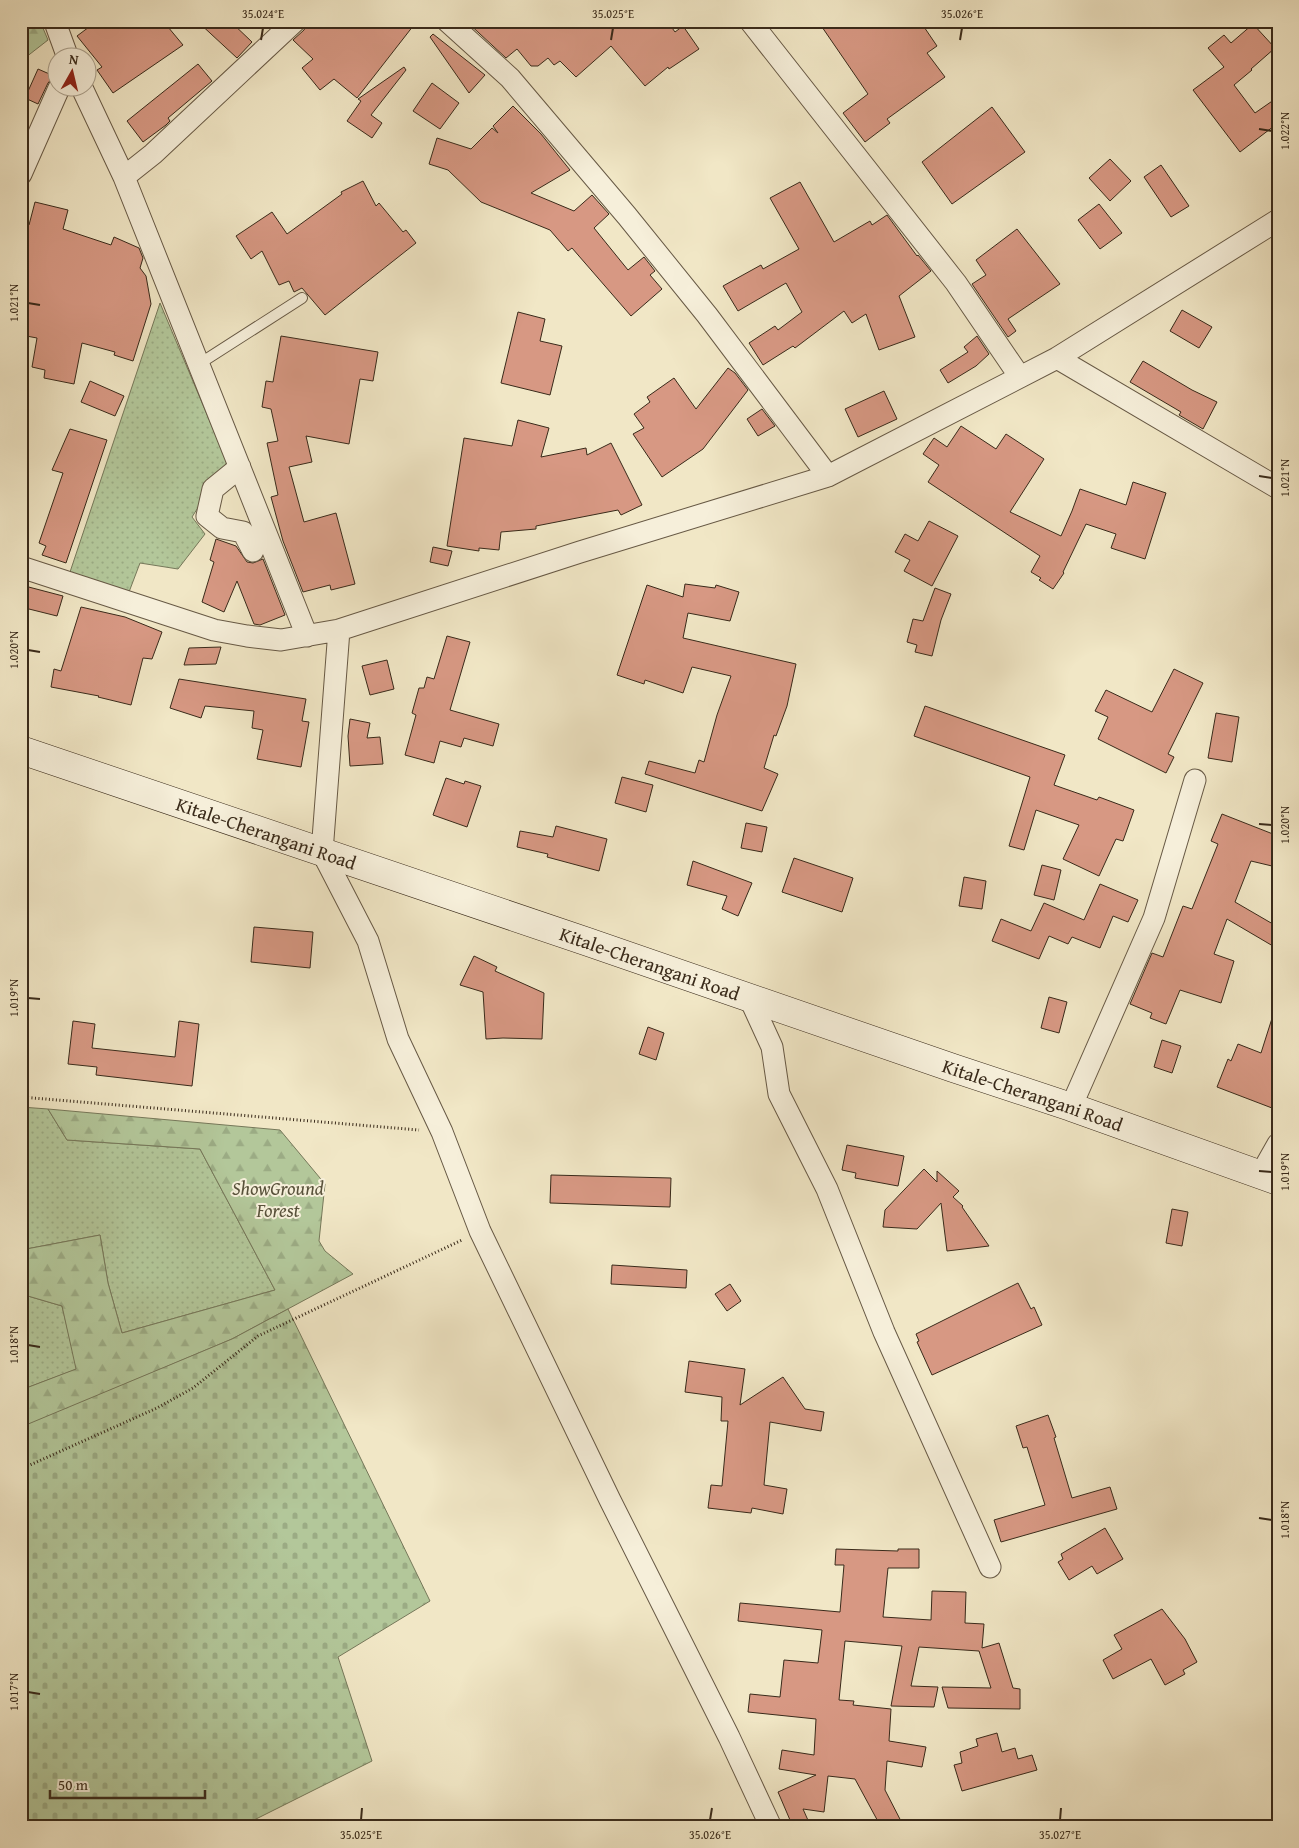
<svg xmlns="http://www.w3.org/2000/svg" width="1299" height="1848" font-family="'Gentium Book Plus',serif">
<defs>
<pattern id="green-dots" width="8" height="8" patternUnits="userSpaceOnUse" patternTransform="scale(1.25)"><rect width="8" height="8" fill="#b3c79a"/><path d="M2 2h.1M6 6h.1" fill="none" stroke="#9bab84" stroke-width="1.8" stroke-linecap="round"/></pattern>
<pattern id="forest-firs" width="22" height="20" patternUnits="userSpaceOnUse" patternTransform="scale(1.25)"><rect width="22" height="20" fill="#b3c79a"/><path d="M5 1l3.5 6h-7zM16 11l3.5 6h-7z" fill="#9bab84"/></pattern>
<pattern id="cemetery-stones" width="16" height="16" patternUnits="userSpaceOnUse" patternTransform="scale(1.25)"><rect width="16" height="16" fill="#b3c79a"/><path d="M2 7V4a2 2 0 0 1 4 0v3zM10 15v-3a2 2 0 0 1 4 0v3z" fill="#9bab84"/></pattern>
</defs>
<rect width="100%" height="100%" fill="#f1e7c6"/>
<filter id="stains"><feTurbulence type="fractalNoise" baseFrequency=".004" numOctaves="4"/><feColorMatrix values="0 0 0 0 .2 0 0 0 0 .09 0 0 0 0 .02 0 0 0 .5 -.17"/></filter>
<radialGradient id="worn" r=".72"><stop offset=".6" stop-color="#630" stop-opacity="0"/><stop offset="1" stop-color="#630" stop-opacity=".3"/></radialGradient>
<path fill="url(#green-dots)" stroke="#76785a" d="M160,303l67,159 -35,55 13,17 -27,35 -38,-6 -11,29 -61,-14z
M21,1107l27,2 19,31 133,9 75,141 -153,43 -14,-50 -8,-48 -79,15z
M21,1294l41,12 15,63 -56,21z"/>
<path fill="url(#forest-firs)" stroke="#76785a" d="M21,21h19l8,19 -27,21z
M48,1109l232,21 45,54 -6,57 6,10 28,23 -121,65 -211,89v-38l55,-21 -14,-63 -41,-12v-44l79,-15 8,48 14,50 153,-43 -75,-141 -133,-9z"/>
<path fill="url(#cemetery-stones)" stroke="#76785a" d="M288,1309l142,292 -92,56 34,104 -132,66h-219v-400l211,-88z"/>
<path fill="#d79883" stroke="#392a1a" d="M97,21h66l20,24 -70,48 -16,-23 5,-3 -25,-31z
M197,21h33l22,21 -15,16z
M308,21h109l-60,77 -23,-19 -14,11 -18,-22 11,-9 -20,-19 11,-10z
M466,21h201l8,11 8,-6 16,23 -30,20 -1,-2 -23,19 -34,-40 -35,31 -16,-16 -6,4 -6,-7 -10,8h-7l-14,-17 -11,9z
M830,21h90l17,25 -10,7 18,24 -58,42 3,4 -25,19 -22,-29 25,-19 -46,-67z
M1253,24l22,24 -24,21 1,1 -18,15 21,28 23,-16v26l-38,29 -47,-62 31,-23 -16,-19 16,-13 7,8z
M433,34l52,41 -16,18 -39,-56z
M198,64l14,17 -44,37 2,3 -4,4 -23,17 -16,-21z
M404,67l2,3 -35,45 11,8 -10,15 -25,-17 14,-20 -3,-2z
M38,69l16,7 -6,7 -10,21 -13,-6z
M432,83l27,20 -19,26 -27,-18z
M513,106l28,28 29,36 -39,23 43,18 18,-16 17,19 -15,14 34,42 16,-13 11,14 -5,4 12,14 -31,27 -59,-68 -4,3 -18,-21 -69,-28 -33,-32 -19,-6 8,-26 34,11 21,-21 6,5 -5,-7z
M992,107l33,45 -73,52 -30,-42z
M1110,159l21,22 -21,20 -21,-23z
M1161,165l28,41 -18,11 -27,-40z
M363,181l13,25 3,-3 24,29 3,-2 10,13 -91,72 -23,-27 -8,4 -5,-11 -10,4 -17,-34 -11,8 -15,-23 36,-24 15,22 55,-40 -1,-2z
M800,182l34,60 36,-21 2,4 15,-10 30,41 1,-1 13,16 -32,25 16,41 -36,13 -13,-36 -14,9 -8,-12 -49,37 -2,-2 -30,19 -14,-22 26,-17 3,4 24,-18 -16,-29 -48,28 -15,-25 38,-21 2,4 36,-20 -29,-51z
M35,202l33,8 -5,19 48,16 3,-8 25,11 4,10 -3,10 6,8 5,28 -18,57 -19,-6 1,-3 -33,-9 -8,41 -30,-6 1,-8 -13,-3 5,-29 -16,-3v-10l5,-24 -5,-2v-77l8,3z
M1099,204l23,29 -22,16 -22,-29z
M1017,229l43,55 -52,35 8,12 -8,6 -36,-53 14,-9 -10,-15z
M1182,310l30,17 -13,21 -29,-17z
M518,312l27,7 -5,22 22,5 -12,49 -49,-12z
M281,336l97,16 -5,29 -13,-2 -11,65 -43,-8 6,26 -23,5 15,55 32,-9 19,71 -24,6 -1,-5 -27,7 -20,-51 -12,-44 7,-2 -11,-52 11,-2 -7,-32 -9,-2 4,-26 7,1z
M977,336l12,18 -13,12 -28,17 -8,-13 28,-18 -4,-5z
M1143,361l49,29 25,12 -14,27 -24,-14 2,-3 -51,-30z
M728,368l7,5 13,17 -45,59 -41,28 -29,-43 11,-6 -10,-14 16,-12 -3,-5 27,-19 22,31z
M90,381l34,15 -9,20 -34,-14z
M884,391l13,28 -39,18 -13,-28z
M762,409l13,17 -17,10 -11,-17z
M518,420l31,8 -8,29 45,-9 1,7 24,-12 31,62 -21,10 -3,-5 -82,16v3l-35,3 -2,18 -20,-2v3l-32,-5 17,-108 48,8z
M961,426l35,23 10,-15 38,25 -34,53 51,24 11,-25 8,-22 46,16 7,-23 33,11 -21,66 -34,-11 5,-14 -30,-10 -23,48 1,1 -11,16 -14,-9 2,-2 -10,-6 9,-16 -112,-74 11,-17 -16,-11 11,-16 13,9z
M70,429l37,11 -41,123 -24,-8 4,-9 -7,-3 24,-70 -11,-3z
M929,521l29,15 -26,50 -28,-15 6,-11 -15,-8 10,-18 13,7z
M216,539l20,7 11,16 6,1 10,-4 22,56 -25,10 -6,-1 -17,-43 -13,31 -22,-10 12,-40 -4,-2z
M433,547l19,4 -4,15 -18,-4z
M685,584l30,4 1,-3 23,7 -9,29 -42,-8 -5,25 113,26 -9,42 -11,30 -2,-1 -10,33 14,6 -16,37 -117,-37 4,-13 46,12 4,-13 5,2 13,-47 14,-39 -39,-9 -9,26 -38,-13 -1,4 -27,-9 30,-90 36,12z
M21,585l42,11 -6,20 -36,-9z
M935,588l16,6 -10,26 -9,36 -17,-4 2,-7 -10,-3 6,-23 10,2z
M81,607l44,10 37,15 -10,27 -9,-1 -12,47 -33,-8 1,-1 -48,-9 3,-18 7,2z
M447,636l23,6 -20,68 49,14 -6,22 -29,-8 -3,9 -21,-6 -6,22 -29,-8 11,-40 -4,-2 7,-25h5l3,-11 7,2z
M221,647l-5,17 -32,1 5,-17z
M387,660l7,29 -24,6 -8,-29z
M1174,669l29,14 -35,71 6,3 -8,16 -68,-34 10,-22 -13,-6 11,-21 46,22z
M179,679l127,20 -4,22 7,1 -8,45 -44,-8 6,-29 -11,-2 2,-17 -49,-5 -4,12 -31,-10z
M925,706l140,49 -11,30 43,15 2,-3 35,13 -11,31 -7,-2 -17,37 -36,-17 16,-34 -43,-15 -12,40 -15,-4 21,-69 -116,-41z
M1216,713l23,4 -7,45 -24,-4z
M350,719l20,4 -3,15 13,-1 3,27 -33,2 -2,-30z
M622,777l31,8 -7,27 -31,-9z
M446,778l18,6 1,-3 16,5 -14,41 -34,-12z
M1222,814l56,22v7l-6,23 -21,-5 -16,41 43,25v22l-51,-30 -13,35 20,7 -13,42 -41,-13 -14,34 -16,-6 2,-5 -22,-9 22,-51 11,4 20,-51 9,3 26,-65 -7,-3z
M746,823l21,4 -5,25 -21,-4z
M556,826l51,13 -8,32 -52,-14 1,-3 -31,-7 3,-16 33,6z
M794,858l59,20 -11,34 -60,-20z
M693,861l59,22 -14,33 -16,-7 5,-13 -40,-11z
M1042,865l19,5 -7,30 -20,-5z
M964,877l22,4 -4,28 -23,-3z
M1100,884l38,16 -10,22 -15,-6 -13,32 -28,-11 -4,7 -19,-8 -10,23 -47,-18 9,-22 30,12 13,-28 40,17z
M254,927l59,5 -3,36 -59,-6z
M474,956l23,11 -2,4 49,22 -2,46 -39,-1 -17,1 -3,-47 -23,-7z
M1049,997l18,5 -8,31 -18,-5z
M1274,1012h4v80l-6,16 -55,-21 11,-28 3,2 7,-17 23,9z
M73,1021l22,3 -3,24 83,9 4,-36 20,3 -7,62 -96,-11 1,-8 -29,-3z
M648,1027l16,6 -8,27 -17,-6z
M1162,1040l19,6 -9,27 -18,-6z
M847,1145l57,11 -6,30 -43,-8 1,-5 -14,-3z
M924,1169l13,13v-11l22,20 -6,6 10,9 -1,1 27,39 -42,5 -6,-48 -24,26 -34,-2 2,-17z
M551,1175l120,3 -1,29 -120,-4z
M1172,1209l16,3 -6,34 -16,-3z
M612,1265l75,5 -1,18 -75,-4z
M1018,1283l13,26 3,-2 8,18 -110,50 -15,-33 2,-1 -3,-7z
M730,1284l11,17 -14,10 -12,-17z
M689,1361l56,8 -5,36 43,-28 22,32 19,3 -3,19 -51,-9 -6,63 23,4 -4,25 -31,-6 -1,5 -43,-5 3,-23 11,1 6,-65h-7l1,-24 -37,-5z
M1048,1415l8,22 -2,1 18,60 38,-11 7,22 -116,33 -7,-22 51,-15 -18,-58 -4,1 -7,-22z
M1105,1528l18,31 -26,15 -5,-8 -23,14 -11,-18 5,-3 -2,-5z
M836,1549l62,2v-2h21v19h-31l-5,49 48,3 1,-29 34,1 -1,31 19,1 -2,24 17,-5 14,45 7,1v20l-72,-1 -6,-21 49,1 -12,-37 -60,-4 -8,39 27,1 -4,20 -43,-1 11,-60 -57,-5 -6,59 15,1 -1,4 38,4 -2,32 37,6 -4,20 -35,-6 -2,29 19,37h-23l-26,-48 -27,-3 -4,36 -21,-3 8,18h-18l-15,-35 38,-17 -37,-6 3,-19 32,5 2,-36 -68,-7 2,-18 30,3 4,-37 34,3 4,-33 -84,-9 2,-18 100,9 4,-47h-9z
M1162,1609l23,30 12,23 -14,8 2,4 -20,11 -14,-26 -38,20 -10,-19 19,-11 -8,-14z
M997,1733l5,19 13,-4 3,11 14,-4 5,15 -75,21 -8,-26 8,-2 -2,-11 18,-6 -2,-7z"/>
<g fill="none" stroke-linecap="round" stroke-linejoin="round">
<g stroke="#675945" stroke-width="12">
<path id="lane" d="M199,364l103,-66"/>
</g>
<g stroke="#675945" stroke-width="23">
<path id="street" d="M62,21l-6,4 12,33
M447,21l63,57 117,138 80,99 121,161
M750,21l206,262 64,94
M82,88l42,89 29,-23 142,-133
M21,174l38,-86
M124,177l183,459
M1057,358l221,130
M240,467l-27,22 -6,27 15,12 21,4 10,19
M21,567l193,63 33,6 34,4 58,-10 241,-78 248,-76 229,-118 221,-138
M339,630l-17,222 46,89 30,98 44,93 38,99 130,269 119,237 42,90
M750,999l22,48 7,47 48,95 57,143 106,235
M1071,1107l83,-189 41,-138
M1261,1174l17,-30"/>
</g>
<g stroke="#392a1a" stroke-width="29">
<g id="secondary">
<path id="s1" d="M21,750l567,192 365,126 118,39 207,74"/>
</g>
</g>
<path stroke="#392a1a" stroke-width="3" stroke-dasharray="1 2.5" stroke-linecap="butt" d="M21,1097l398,33
M21,1469l136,-61 36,-20 65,-52 204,-96"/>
<use href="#lane" stroke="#f6efda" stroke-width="10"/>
<use href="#street" stroke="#f6efda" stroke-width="21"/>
<use href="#secondary" stroke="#f6efda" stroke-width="28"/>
</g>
<path fill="none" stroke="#392a1a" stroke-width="2" d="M261,40l2,-12M611,40l2,-12M960,40l2,-12M1259,129l13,2M28,303l12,2M1259,476l13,2M28,650l12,2M1259,824l13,1M28,998l12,1M1259,1171l13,1M28,1345l12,2M1259,1518l13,2M28,1692l12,2M361,1820l1,-12M710,1820l2,-12M1060,1820l1,-12"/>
<g text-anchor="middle" stroke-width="4" stroke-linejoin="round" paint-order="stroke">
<g font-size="19" fill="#392a1a" stroke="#f6efda">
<text dy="7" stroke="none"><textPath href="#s1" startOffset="259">Kitale-Cherangani Road</textPath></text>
<text dy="7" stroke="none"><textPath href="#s1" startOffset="664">Kitale-Cherangani Road</textPath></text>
<text dy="7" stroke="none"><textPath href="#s1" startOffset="1069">Kitale-Cherangani Road</textPath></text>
</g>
<g font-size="19" font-style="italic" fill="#58513a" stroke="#f6efda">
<text x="278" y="1195">ShowGround<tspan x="278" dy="22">Forest</tspan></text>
</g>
</g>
<rect width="1299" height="1848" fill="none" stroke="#f1e7c6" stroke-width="55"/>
<g transform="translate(72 72) rotate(8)"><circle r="24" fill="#f6efda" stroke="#aaa08d"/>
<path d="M0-4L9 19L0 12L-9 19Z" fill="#8f2418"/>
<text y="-8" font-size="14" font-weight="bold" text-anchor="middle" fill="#392a1a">N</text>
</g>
<path d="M50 1790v8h155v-8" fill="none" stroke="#392a1a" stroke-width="2.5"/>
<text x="58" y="1790" font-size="15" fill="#392a1a" stroke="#f6efda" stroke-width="4" paint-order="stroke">50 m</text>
<rect x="28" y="28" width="1244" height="1792" fill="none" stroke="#392a1a" stroke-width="2"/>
<g font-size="12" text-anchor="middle" fill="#392a1a">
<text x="263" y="18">35.024°E</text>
<text x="613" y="18">35.025°E</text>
<text x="962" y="18">35.026°E</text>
<text transform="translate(1285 131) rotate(-90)" y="4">1.022°N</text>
<text transform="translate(14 303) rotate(-90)" y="4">1.021°N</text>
<text transform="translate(1285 478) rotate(-90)" y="4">1.021°N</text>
<text transform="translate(14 650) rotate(-90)" y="4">1.020°N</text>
<text transform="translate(1285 825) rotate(-90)" y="4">1.020°N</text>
<text transform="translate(14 998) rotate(-90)" y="4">1.019°N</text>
<text transform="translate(1285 1172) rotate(-90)" y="4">1.019°N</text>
<text transform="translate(14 1345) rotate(-90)" y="4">1.018°N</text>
<text transform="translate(1285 1520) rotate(-90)" y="4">1.018°N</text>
<text transform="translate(14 1692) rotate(-90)" y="4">1.017°N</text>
<text x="361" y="1839">35.025°E</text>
<text x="710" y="1839">35.026°E</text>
<text x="1060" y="1839">35.027°E</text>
</g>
<rect width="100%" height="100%" filter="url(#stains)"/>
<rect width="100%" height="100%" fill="url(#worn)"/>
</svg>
